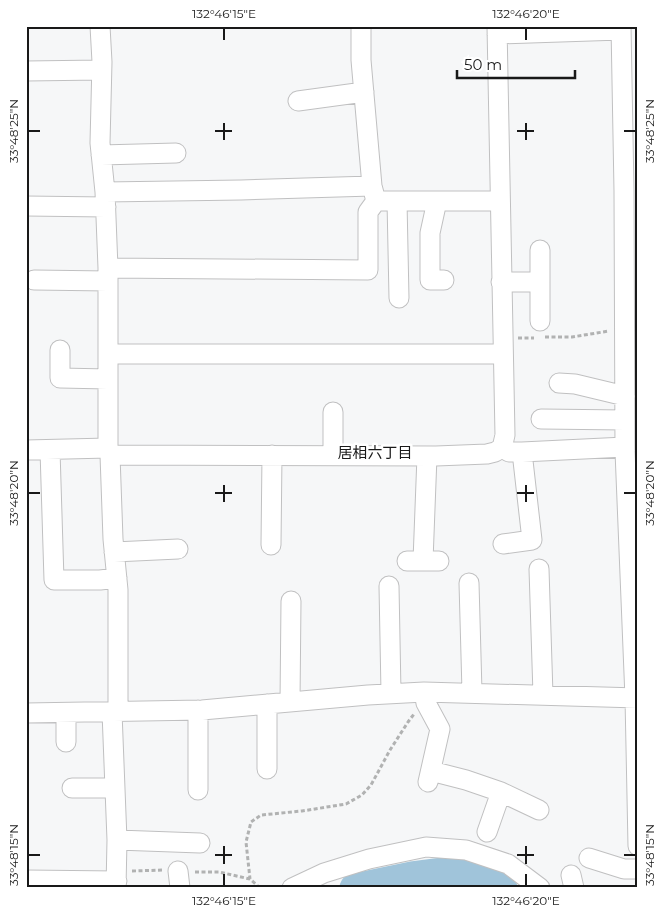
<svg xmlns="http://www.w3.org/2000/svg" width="664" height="914" font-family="Montserrat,'Noto Sans JP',sans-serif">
<rect width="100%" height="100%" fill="#f6f7f8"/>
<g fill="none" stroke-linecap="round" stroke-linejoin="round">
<path stroke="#a0c4da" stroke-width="29" d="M354,888l58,-12 39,-5 25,6 21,7 6,4"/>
<g stroke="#c0c0c1" stroke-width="21">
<path id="minor" d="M100,26l2,36 -2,81 5,49 3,76v180l2,7 3,84 5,51v122
M621,26l3,165 1,260 10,247 3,148
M497,34l124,-4
M26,71l75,-1
M298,101l66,-9
M101,155l75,-2
M105,192l136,-2 131,-4
M376,201h124
M397,201l2,97
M437,201l-7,32v47h14
M26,206l80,1
M540,250v71
M108,268l260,2v-58l8,-11 -4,-15 -11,-126v-34
M34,280l74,1
M501,282h39
M60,350v28l48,1
M108,354h395
M559,383l16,1 50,12
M333,412v43
M541,419l84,1
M502,448l7,4h13l103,-5
M26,450l82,-2
M50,450l4,130h46l17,-2
M110,455l326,1 51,-2 8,-2 7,-4 3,-13 -8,-409
M503,544l29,-4 -10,-88
M271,545l1,-90
M114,552l64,-3
M407,561h32
M423,561l4,-105
M539,569l4,126
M469,583l3,109
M389,586l2,107
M424,692l2,11 14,26 -12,53
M290,702l1,-101
M267,704v65
M198,710v80
M112,712l5,128 -1,48
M26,713l176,-3 166,-15 56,-3 214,6
M66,742v-29
M431,771l35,9 35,12 38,18
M72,788h43
M487,832l14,-40
M117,840l83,3
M589,858l35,11h14
M178,871l2,17
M571,875l3,13
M26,880l91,1
M292,888l32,-15 45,-14 57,-12 40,3 42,14 32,24"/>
</g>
<path stroke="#b1b2b2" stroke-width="3" stroke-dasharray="4 2.5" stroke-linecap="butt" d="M545,337h27l37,-6
M518,338h16
M132,871l32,-1
M195,872h24l31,7
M260,888l-10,-9 -4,-37 5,-20 10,-7 41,-4 44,-7 16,-9 9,-10 19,-35 18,-28 6,-8"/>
<use href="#minor" stroke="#fff" stroke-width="19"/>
</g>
<path fill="none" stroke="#191919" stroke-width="2" d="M224,28v12M526,28v12M224,123v17M526,123v17M28,131h12M215,131h17M517,131h17M624,131h12M224,485v17M526,485v17M28,493h12M215,493h17M517,493h17M624,493h12M224,846v18M526,846v18M28,855h12M215,855h17M517,855h17M624,855h12M224,874v12M526,874v12"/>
<g text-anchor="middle" stroke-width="5" stroke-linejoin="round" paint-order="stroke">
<g font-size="15" fill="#191919" stroke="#fff">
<text x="375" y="458">居相六丁目</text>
</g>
</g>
<rect width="664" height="914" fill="none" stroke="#ffffff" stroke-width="55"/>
<path d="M457 70v8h118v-8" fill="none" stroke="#191919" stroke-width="2.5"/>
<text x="464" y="70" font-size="15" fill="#191919" stroke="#ffffff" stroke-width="4" paint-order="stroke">50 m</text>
<rect x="28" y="28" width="608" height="858" fill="none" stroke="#191919" stroke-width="2"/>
<g font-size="12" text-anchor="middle" fill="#191919">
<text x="224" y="18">132°46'15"E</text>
<text x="526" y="18">132°46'20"E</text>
<text transform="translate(14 131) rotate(-90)" y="4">33°48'25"N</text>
<text transform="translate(650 131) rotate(-90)" y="4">33°48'25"N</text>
<text transform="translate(14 493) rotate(-90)" y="4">33°48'20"N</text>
<text transform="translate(650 493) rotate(-90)" y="4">33°48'20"N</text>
<text transform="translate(14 855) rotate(-90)" y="4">33°48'15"N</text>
<text transform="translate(650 855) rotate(-90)" y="4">33°48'15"N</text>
<text x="224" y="905">132°46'15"E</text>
<text x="526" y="905">132°46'20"E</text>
</g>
</svg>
